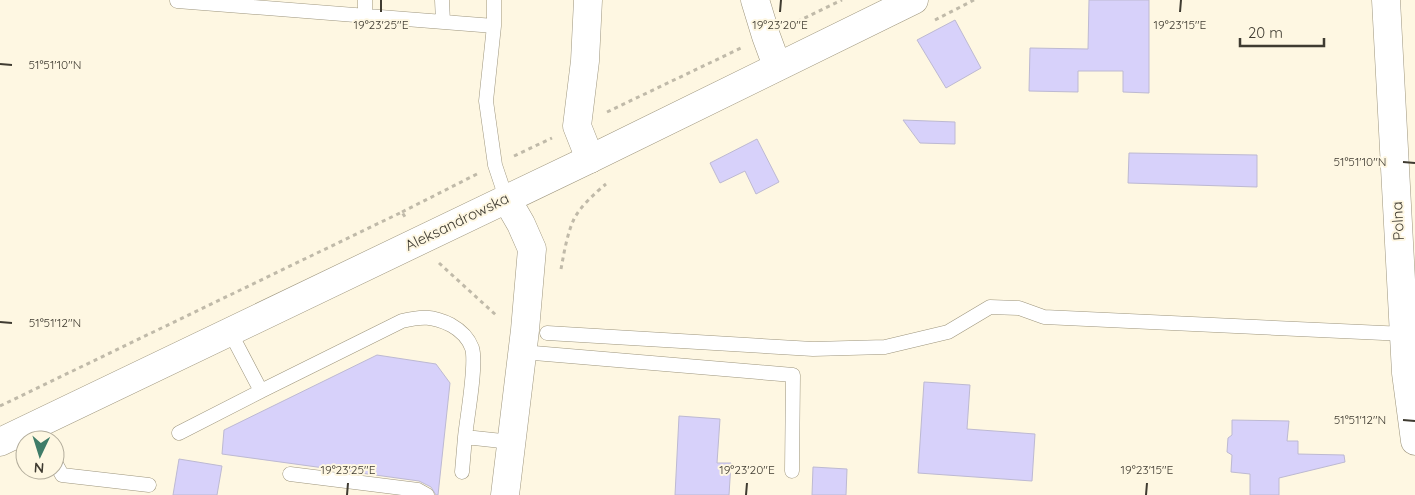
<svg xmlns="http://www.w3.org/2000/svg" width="1415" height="495" font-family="Quicksand,sans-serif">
<rect width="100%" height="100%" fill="#fef7e2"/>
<path fill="#d7d1fa" stroke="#bdb9d2" d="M1089,0h60v93l-26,-1v-21h-45v21l-49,-1 1,-43 58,1z
M955,20l26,48 -35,20 -29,-48z
M903,120l52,2v22l-35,-1z
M757,139l22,43 -23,12 -11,-23 -25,12 -10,-20z
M1129,153l128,2v32l-129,-4z
M377,355l59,9 14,19 -12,112h-2l-5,-8 -12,-6 -197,-27 2,-24z
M924,382l46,3 -3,44 68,5 -3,47 -114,-8z
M679,416l41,3 -3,44h14l-2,32h-54z
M1232,420l57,1 -2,20h11v13l46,1 1,7 -66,16v17h-29v-21l-19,-2 1,-17 -5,-3 1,-14 4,-3z
M179,459l43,7 -5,29h-44z
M813,467l34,2 -1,26h-34z"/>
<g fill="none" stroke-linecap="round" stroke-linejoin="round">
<g stroke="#9d957d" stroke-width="15">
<path id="lane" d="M442,0l1,22
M177,1l317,25 -8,75 9,64 11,33
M365,16v-16
M494,26v-26
M230,332l31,59 141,-70c20,-5 31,-5 49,4 9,5 17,12 21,23 5,16 -5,69 -7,89l46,5
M547,333l266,16 72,-2 63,-15 42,-25 29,1 25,9 361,17
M522,352l271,23 -1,96
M179,433l82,-42
M55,462l7,13 87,10
M462,472l3,-35
M290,474l128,16 9,5"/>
</g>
<g stroke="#9d957d" stroke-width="29">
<path id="street" d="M588,0l-3,61 -8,65 13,33
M755,0l11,36 11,30
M1386,0l20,373 9,68"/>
</g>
<g stroke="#9d957d" stroke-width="29">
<path id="secondary" d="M0,442l590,-283 324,-159
M505,495l20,-165 7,-81 -11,-25 -15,-26"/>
</g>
<path stroke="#c0baa9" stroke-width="3" stroke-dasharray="4 4" stroke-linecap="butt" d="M935,20l39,-20
M790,25l52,-25
M607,112l134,-64
M514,156l38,-18
M402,212l75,-38
M439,263l58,53
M561,269c3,-16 6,-35 13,-50 5,-11 22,-27 32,-35
M0,406l402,-194 3,5"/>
<use href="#lane" stroke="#fff" stroke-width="14"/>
<use href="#street" stroke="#fff" stroke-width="28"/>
<use href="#secondary" stroke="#fff" stroke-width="28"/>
</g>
<path fill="none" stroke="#3f3b31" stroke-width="2" d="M381,12v-12M780,12l1,-12M1180,12l1,-12M0,64l12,1M1403,162l12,1M0,322l12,1M1403,420l12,1M347,495l1,-12M746,495l1,-12M1146,495l1,-12"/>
<g text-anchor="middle" stroke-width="4" stroke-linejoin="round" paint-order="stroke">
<g font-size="15" fill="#3f3b31" stroke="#fef7e2">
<text transform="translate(1398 221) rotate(-93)" y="5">Polna</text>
<text transform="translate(457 222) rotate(-26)" y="5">Aleksandrowska</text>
</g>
</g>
<g font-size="12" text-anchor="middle" fill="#3f3b31" stroke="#fef7e2" stroke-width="4" stroke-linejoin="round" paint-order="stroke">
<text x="381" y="29">19°23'25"E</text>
<text x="780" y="29">19°23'20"E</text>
<text x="1180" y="29">19°23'15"E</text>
<text x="55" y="69">51°51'10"N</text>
<text x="1360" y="166">51°51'10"N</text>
<text x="55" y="327">51°51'12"N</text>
<text x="1360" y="424">51°51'12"N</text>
<text x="348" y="474">19°23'25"E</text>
<text x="747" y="474">19°23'20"E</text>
<text x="1147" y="474">19°23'15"E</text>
</g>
<g transform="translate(40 455) rotate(184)"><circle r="24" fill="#fef7e2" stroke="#b2ac9b"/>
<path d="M0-4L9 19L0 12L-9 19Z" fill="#3f7c68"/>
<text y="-8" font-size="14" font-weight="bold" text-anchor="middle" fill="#3f3b31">N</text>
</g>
<path d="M1240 38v8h84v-8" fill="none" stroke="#3f3b31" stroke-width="2.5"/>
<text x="1248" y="38" font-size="15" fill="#3f3b31" stroke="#fef7e2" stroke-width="4" paint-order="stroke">20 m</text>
</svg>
